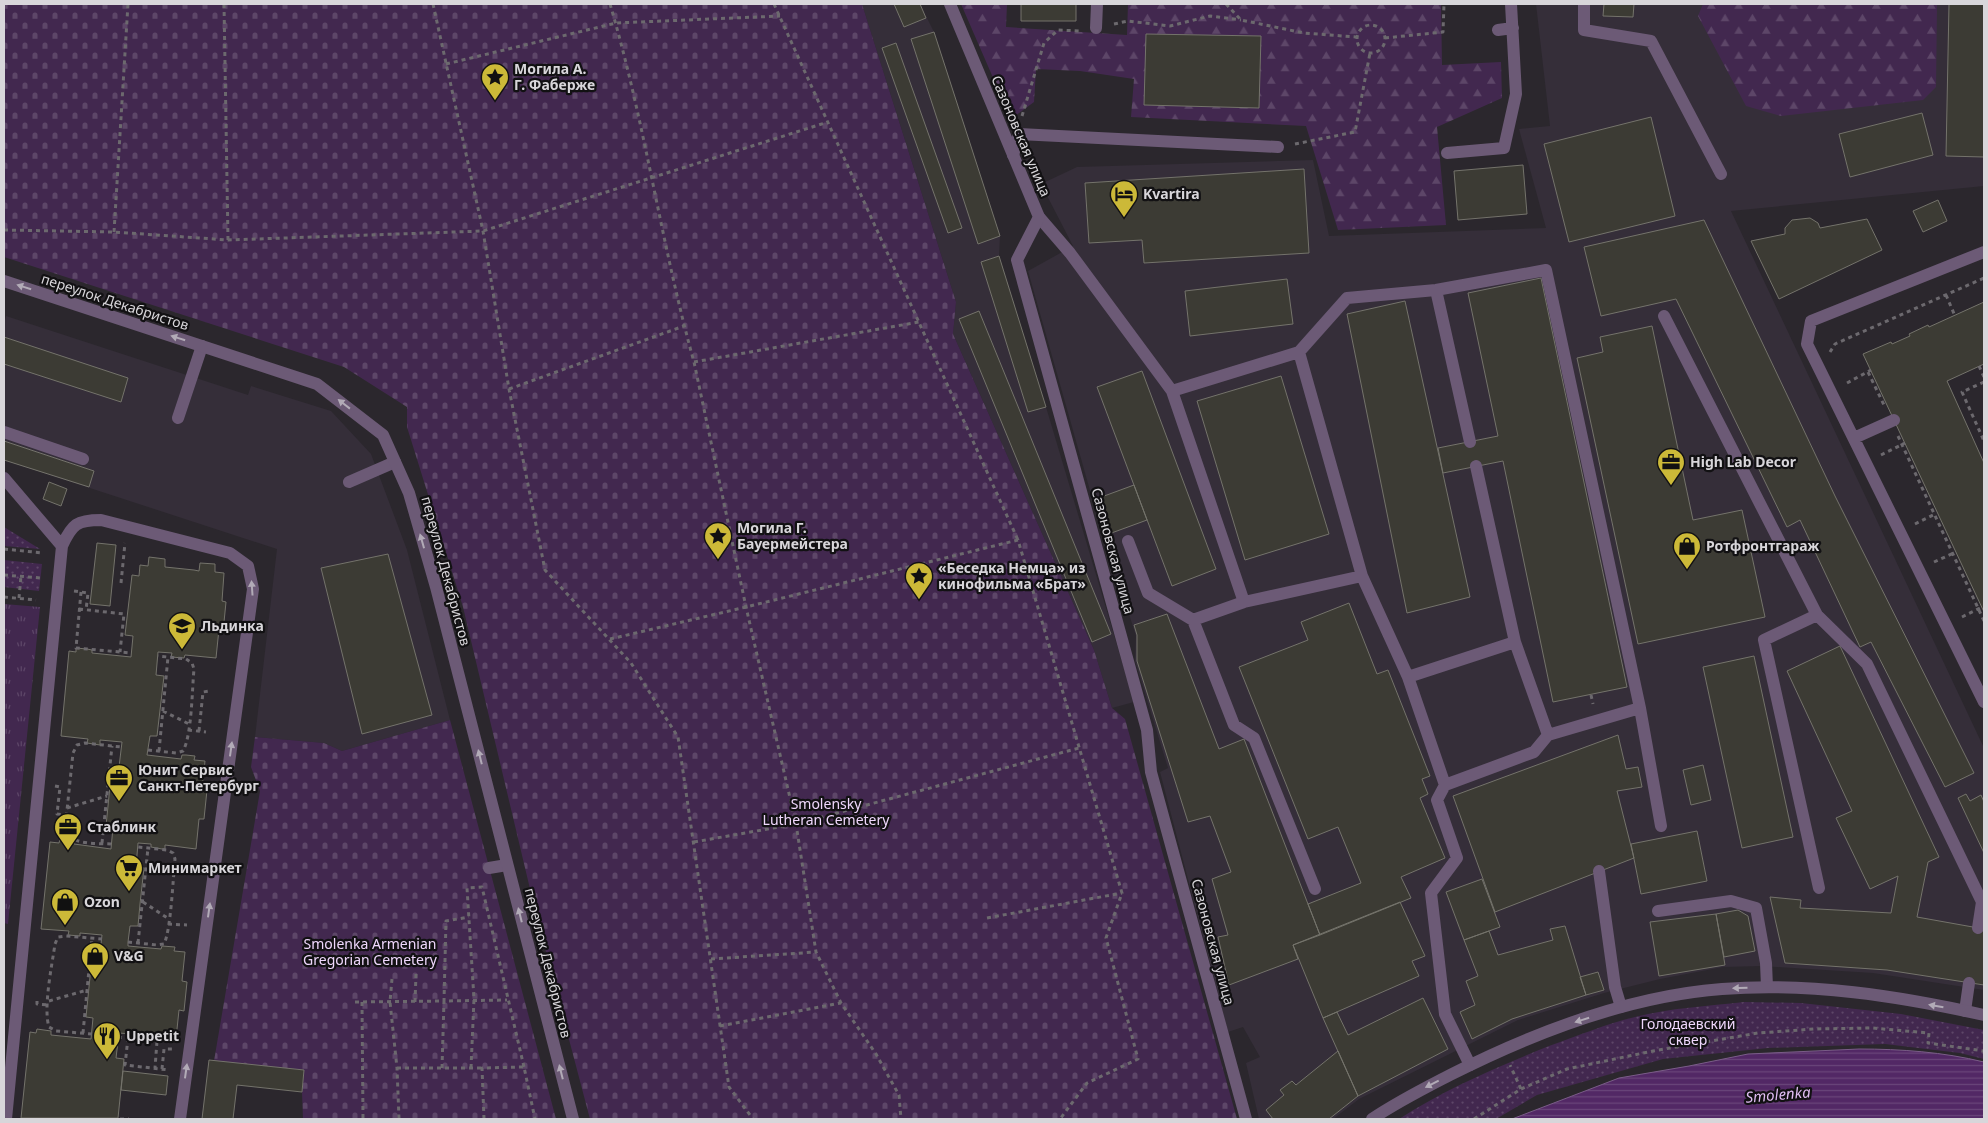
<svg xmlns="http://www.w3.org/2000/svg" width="1988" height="1123" font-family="'Noto Sans',sans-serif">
<defs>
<pattern id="grass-tufts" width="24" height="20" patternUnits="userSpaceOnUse" patternTransform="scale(1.25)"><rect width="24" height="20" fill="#42284f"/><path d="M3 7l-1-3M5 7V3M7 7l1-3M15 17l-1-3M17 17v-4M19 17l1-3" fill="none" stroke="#5d4668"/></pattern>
<pattern id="forest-firs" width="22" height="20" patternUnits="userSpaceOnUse" patternTransform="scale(1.25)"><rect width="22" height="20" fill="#42284f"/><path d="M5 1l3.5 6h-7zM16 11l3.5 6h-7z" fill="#5d4668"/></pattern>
<pattern id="cemetery-stones" width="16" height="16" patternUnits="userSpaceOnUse" patternTransform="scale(1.25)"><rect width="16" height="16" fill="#42284f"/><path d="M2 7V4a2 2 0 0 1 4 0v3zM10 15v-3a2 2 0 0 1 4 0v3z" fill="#5d4668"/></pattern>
<pattern id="park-dots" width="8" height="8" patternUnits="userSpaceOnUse" patternTransform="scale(1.25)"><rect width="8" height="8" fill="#42284f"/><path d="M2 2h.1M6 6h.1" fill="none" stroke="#5d4668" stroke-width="1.8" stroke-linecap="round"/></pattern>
<pattern id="water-rules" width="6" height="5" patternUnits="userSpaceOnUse" patternTransform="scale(1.25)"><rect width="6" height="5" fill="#522865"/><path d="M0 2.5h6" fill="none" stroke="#6a467a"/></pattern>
</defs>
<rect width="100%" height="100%" fill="#2b272d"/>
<path fill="#352e39" d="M862,4h58l14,28 66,204 -1,20 47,151 88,295 -22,6 -18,-58 -141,-316 3,-32z
M1536,4h448v182l-253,25 253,537v242l-111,-17 -111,-7 -39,1 -63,12 -56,14 -86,27 -159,79 -26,20h-74l-13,-56 14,-6 -17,-30 -15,5 -68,-260 8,-4 -33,-107 1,-25 -43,-135 -65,-230 45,-25 -32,-62 36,-17 236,-7 16,76 217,-8 -27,-99 31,-3z
M6,316l242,79 3,-9 80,25 40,43 36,96 43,170 -108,31 -18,-8 -69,-6 22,-188 -273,-89v-136z"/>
<path fill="url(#grass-tufts)" d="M4,604l36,3 -32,317 -4,-1z"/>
<path fill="url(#forest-firs)" d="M961,4h46l-1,23 121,8 1,-31h313l1,61 59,-3 1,36 -65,29 9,98 -108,5 -32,-104 -175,-9 3,-38 -54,-8 -44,-2 -2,33 -23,17z
M1703,4h234l-1,83 -13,13 -142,16 -35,-10 -48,-90z"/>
<path fill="url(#cemetery-stones)" d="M4,4h858l94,298 -3,32 141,316 18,58 13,11 112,400h-647l-54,-205 -73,-307 -56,-180v-20l-63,-40 -340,-110z
M450,720l106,399h-253l-1,-27 2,-22 -90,-9 46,-270 -9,-24 4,-30 69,6 18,8z"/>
<path fill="url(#park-dots)" d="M4,527l36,22 -36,-3z
M4,560l38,4 -3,27 -35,-4z
M1744,1002l57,1 100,11 83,16v29l-24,-6 -75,-9 -117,4 -105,11 -126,36 -41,24h-97c46,-30 98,-52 150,-73 28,-10 57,-22 86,-29 35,-9 73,-11 109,-15z"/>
<path fill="url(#water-rules)" stroke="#7a5c88" d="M1859,1049c42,0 84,3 125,13v57h-472l107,-41 70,-12 59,-12z"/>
<path fill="#3c3b34" stroke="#74736b" d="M894,4h26l6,14 -22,9z
M1021,4h55v17h-55z
M1604,4h30l-1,13 -30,-1z
M1949,4h35v153l-38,-1z
M934,32l66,204 -22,8 -67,-205z
M1146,34l115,2 -2,72 -115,-3z
M896,43l66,185 -14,5 -66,-185z
M1922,113l11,42 -83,22 -11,-43z
M1651,117l24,99 -106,26 -25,-98z
M1523,165l4,49 -69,6 -4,-49z
M1304,169l5,84 -165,10 -2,-23 -53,3 -4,-60z
M1938,200l9,21 -24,11 -10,-21z
M1810,218l8,5 2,5 47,-9 15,31 -103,49 -28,-58 34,-7v-6l7,-8z
M1704,220l131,276 139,277 -29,14 -74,-145 -11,5 -60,-127 -13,7 -111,-228 -75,17 -17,-69z
M999,256l47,151 -18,5 -47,-150z
M1541,278l86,409 -74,15 -50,-241 -60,12 -5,-25 60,-12 -30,-143z
M1287,279l6,45 -103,12 -5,-45z
M1405,301l65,296 -63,16 -60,-299z
M1984,302v62l-37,17 37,82v149l-121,-258 28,-12 1,2 18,-8 -1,-2 19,-9 1,2z
M979,311l132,323 -19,8 -133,-323z
M1652,326l41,194 49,-10 23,107 -127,27 -61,-286 26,-6 -3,-15z
M4,337l124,41 -7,24 -117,-38z
M1142,371l74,198 -44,17 -75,-199z
M1281,376l48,158 -84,26 -48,-159z
M4,441l90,30 -5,16 -85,-27z
M49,482l18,7 -6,17 -18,-7z
M1134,485l13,35 -41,15 -10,-36z
M97,543l19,2 -6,61 -20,-2z
M388,554l44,161 -70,19 -41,-166z
M149,557l16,2v8l29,3 5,1 1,-8 15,1v8l9,1 -2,28 4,1 -2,20 -1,7h-4l-3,29 -31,-3 -1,3 -13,-1 1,-4 -14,-1 -2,23 8,1 -7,60h-7l-3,19 34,4 1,-4h4l9,1 -1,4 11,1 -3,28 5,1 -3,29h-5l-3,30 -31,-4v4h-3l-11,-2v-3l-13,-1 -2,24 8,1 -4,36 -2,22h-8l-2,16v4l33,3 1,-3 13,1 -1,4 11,1 -3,29 5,1 -3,29 -5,-1 -3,29 -33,-4v4l-12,-2v-3l-12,-1 -3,25 8,1 -6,59h-97l9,-86 6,1 1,-4 14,2v4l40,4 2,-21 -7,-1 6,-60 8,1v-5l2,-18 -22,-2v3l-12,-1 1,-4 -28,-2 9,-87 9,1 1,-4 14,2v3l37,5 2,-22 -7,-1 6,-60 7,1 3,-25 -22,-2v5l-13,-2 1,-4 -27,-3 8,-85 7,1v-4l11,1 5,1v3l39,4 2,-21 -8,-1 7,-60 7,1 1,-11 8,1z
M1349,603l28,71 11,-4 42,106 -8,3 6,15 -8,4 25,60 -44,19 10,21 -91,37 -12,-31 53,-21 -23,-56 -30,12 -69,-172 69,-27 -7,-18z
M1167,614l52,135 25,-10 76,196 -27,10 5,14 -69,26 -11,-48 10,-2 -16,-56 19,-7 -21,-56 -22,6 -51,-161v-26l-3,-10z
M1840,646l99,211 -11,5 -11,55 67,12v56l-97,-15 -102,-7 -15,-66 31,3 -1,8 91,5 7,-37 -28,13 -34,-71 16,-7 -65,-140z
M1754,656l39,181 -51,11 -39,-181z
M1618,735l8,34 12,-2 4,20 -25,4 17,67 -139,54 -42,-116z
M1703,765l8,35 -20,5 -8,-35z
M1966,794l4,7 11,-6 3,7v51l-26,-55z
M1697,831l10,50 -66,13 -10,-50z
M1482,879l18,48 -36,13 -18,-48z
M1400,902l25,54 -13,5 7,15 -96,42 -30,-73z
M1738,910l10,6 7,35 -31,6 -8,-43z
M1716,914l9,51 -66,11 -9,-54z
M1565,926l21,69 -74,24 -40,20 -12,-27 15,-7 -9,-24 12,-5 -14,-36 25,-9 9,24 55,-15 -3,-11z
M1598,972l6,18 -18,5 -6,-18z
M1423,998l25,51 -90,47 -35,-78 14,-6 11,23z
M1338,1051l20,45 -29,23h-56l-7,-9 18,-15 -4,-5 12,-9 4,4z
M209,1060l95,10 -2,22 -65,-7 -4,34h-31z
M123,1071l45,5 -2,19 -45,-5z"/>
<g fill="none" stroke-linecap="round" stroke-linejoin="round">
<path stroke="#6c696e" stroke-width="3" stroke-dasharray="4 4" stroke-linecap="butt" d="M224,4l4,236
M433,4l50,227 26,158 36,181 86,93 47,74 51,350 24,32
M610,4c35,118 51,240 84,358l52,245 50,217 20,128 25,51 35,51 23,41 2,24
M774,4l244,536
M1226,4l15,16 63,13 52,4
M1114,24l14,-3 42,5 40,-10 31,4
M1357 39a14 14 0 1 1 28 0a14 14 0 1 1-28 0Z
M1385,38l58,-6 1,-28
M446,64l170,-41 164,-7
M1022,116l22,-73 14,-13 21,1
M1295,144l60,-12 15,-79
M4,230l110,2 114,8 255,-9 345,-109
M114,232l14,-228
M1946,295l9,21
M1830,352l5,-8 149,-66
M694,362l225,-40
M1979,366l5,11
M1868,372l16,33
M1984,382l-22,10 22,49
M1847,383l24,-13
M509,389l175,-63
M1898,436l86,185
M1881,455l24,-12
M1915,524l20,-10
M4,549l39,4
M1934,562l22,-10
M4,575l37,3
M121,583l4,-40
M74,591l14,2 -2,17
M81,592l-5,56 55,5
M4,597l32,3
M19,598l2,-22
M79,609l45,5 -4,38
M1962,617l20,-10
M610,639l136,-32 272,-67 104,353 -16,45 32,121 -51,24 -27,36
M1591,695l2,9
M163,711l26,13
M188,730l18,2
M199,731l4,-39 7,-1
M148,750l28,3 7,-2c9,-16 9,-62 11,-82l-2,-6 -6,-4 -28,-3
M159,751l9,-94
M55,786l5,1 -3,27 10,1
M67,808l40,-12
M694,842l102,-18 283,-76
M102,843l10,-97
M111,844c-15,-1 -40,2 -46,-15l8,-76 4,-8 8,-2 36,4
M143,902l26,17
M987,918l135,-25
M168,924l19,1
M128,942l29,3 7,-1c7,-14 9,-66 11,-85l-2,-6 -6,-3 -29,-3
M138,943l10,-95
M711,959l105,-7
M392,979l-2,23 7,66 2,51
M37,1001v3l11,1
M49,1001l38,-11
M355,1002l89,-1 2,-80 23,-4
M362,1002l1,117
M415,1002l1,-28
M720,1026l121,-23
M83,1033l9,-95
M92,1034l-36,-3 -7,-4c-6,-19 3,-62 6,-83l3,-7 8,-1 36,3
M118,1037l39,4 -2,27
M128,1038l-3,27 44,5
M397,1068h85
M442,1068l2,-67 63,-1
M471,1068l3,-69 -7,-111 15,-1 42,180
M162,1069l2,-20h9
M1521,1089l46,-20 86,-18 105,-18 56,-4 58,-1 57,5 -1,10 56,8
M120,1119h9
M484,1119l-2,-51 42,-1 11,52
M1474,1119l47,-30 -11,-24"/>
<path stroke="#6c5a76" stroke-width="12" d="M1584,4v26l67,11 70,133
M1096,28l1,-24
M1498,30l15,-2
M1447,153l57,-5 12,-54 -5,-90
M1013,155l6,-21 259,13
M1039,217l31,36 102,138 72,211
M1984,252l-173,69 -4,23 177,358
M1436,290l34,152
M1664,316l153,299 50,49 115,238 -4,26
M1299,352l63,224
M1172,391l127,-39 48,-54 89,-8 110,-20 94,438 21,118
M178,418l24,-72
M4,432l79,27
M1854,438l40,-18
M4,478l58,68
M349,482l46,-20
M1128,541l20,52 45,27 41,105 20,13 61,151
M1817,615l-53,25 55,248
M1193,620l51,-18 118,-26 46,101 37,108
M1515,642l33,93
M1408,677l107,-35 -39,-176
M489,868l18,-3
M1599,871l16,116 6,20
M1658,911l73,-10 25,7 10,55 1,24
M1965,1011l4,-28
M1470,1065l-25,-51 -14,-121 26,-35 -20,-58 8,-15 89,-33 14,-17 92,-27
M6,1119l56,-573c10,-22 15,-26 39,-26l129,33 18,13 5,23 -73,530"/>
<path stroke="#6c5a76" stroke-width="12" d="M950,4l89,213 -22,43 130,470 4,42 95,347
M4,281l313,103 66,51 26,58 27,94 137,532
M1372,1119c25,-17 51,-30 78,-44 83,-42 179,-79 272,-86 87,-7 177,7 262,26"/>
</g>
<defs><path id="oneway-solid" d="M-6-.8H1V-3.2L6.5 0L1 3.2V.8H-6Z" transform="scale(1.25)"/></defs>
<g fill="#b2abb7">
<use href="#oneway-solid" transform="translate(24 287) rotate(-162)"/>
<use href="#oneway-solid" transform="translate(178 338) rotate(-162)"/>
<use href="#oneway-solid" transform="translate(344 404) rotate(-142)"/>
<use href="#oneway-solid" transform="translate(422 541) rotate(-106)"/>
<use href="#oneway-solid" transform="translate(252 588) rotate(-94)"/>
<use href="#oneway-solid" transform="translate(231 749) rotate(-82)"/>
<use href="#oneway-solid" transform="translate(480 757) rotate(-104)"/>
<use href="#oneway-solid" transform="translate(209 910) rotate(-82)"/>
<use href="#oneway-solid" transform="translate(520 915) rotate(-104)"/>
<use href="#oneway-solid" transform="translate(1740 988) rotate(178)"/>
<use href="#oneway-solid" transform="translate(1936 1006) rotate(-170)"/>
<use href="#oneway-solid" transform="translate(1582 1020) rotate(162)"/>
<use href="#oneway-solid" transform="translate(186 1071) rotate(-82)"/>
<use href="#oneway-solid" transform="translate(561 1072) rotate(-104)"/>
<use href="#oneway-solid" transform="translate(1432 1084) rotate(153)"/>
</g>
<defs>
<g id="sight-pin" transform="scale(1.4375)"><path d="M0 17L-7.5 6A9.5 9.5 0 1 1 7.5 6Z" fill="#ccb938" stroke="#121113"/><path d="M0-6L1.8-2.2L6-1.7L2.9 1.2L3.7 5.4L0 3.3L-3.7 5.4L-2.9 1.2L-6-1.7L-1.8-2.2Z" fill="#111"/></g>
<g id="hotel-pin" transform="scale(1.4375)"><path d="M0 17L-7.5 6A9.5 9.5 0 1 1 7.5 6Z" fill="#ccb938" stroke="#121113"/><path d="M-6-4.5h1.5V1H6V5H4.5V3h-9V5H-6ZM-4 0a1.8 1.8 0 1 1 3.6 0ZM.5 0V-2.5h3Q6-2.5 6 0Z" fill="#111"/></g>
<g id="office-pin" transform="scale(1.4375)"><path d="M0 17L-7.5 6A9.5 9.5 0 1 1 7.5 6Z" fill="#ccb938" stroke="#121113"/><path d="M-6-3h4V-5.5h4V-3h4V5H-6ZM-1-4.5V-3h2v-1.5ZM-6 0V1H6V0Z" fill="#111"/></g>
<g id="shop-pin" transform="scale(1.4375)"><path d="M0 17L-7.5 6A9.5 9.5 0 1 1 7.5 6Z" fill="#ccb938" stroke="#121113"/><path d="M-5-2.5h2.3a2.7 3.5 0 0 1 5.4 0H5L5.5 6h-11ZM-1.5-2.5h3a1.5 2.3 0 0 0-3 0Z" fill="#111"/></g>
<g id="school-pin" transform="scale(1.4375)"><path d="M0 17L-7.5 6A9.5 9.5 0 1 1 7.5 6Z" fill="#ccb938" stroke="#121113"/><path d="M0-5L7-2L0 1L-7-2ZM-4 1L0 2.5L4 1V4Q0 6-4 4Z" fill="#111"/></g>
<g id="supermarket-pin" transform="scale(1.4375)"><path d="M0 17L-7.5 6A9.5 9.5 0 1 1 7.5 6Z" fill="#ccb938" stroke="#121113"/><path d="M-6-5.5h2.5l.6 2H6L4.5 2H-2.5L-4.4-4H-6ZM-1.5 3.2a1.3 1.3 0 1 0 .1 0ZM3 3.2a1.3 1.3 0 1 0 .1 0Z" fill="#111"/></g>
<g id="restaurant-pin" transform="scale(1.4375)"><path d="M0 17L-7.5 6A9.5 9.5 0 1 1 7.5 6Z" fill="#ccb938" stroke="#121113"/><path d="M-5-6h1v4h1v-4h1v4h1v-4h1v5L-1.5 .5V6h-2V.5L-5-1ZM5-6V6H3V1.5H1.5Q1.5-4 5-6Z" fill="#111"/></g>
</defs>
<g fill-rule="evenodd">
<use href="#sight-pin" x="495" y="77"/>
<use href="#hotel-pin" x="1124" y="194"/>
<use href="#office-pin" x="1671" y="462"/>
<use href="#sight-pin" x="718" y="536"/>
<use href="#shop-pin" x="1687" y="546"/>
<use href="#sight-pin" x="919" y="576"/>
<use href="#school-pin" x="182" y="626"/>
<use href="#office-pin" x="119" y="778"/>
<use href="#office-pin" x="68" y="827"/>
<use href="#supermarket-pin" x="129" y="868"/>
<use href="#shop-pin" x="65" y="902"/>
<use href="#shop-pin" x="95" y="956"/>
<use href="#restaurant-pin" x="107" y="1036"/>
</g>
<g text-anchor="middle" stroke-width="4.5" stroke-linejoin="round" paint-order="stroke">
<g font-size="14" font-weight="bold" fill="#d8d6da" stroke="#121113" text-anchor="start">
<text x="514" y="74">Могила А.<tspan x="514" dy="16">Г. Фаберже</tspan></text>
<text x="1143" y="199">Kvartira</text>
<text x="1690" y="467">High Lab Decor</text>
<text x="737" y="533">Могила Г.<tspan x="737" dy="16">Бауермейстера</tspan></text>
<text x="1706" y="551">Ротфронтгараж</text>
<text x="938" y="573">«Беседка Немца» из<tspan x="938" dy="16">кинофильма «Брат»</tspan></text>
<text x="201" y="631">Льдинка</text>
<text x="138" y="775">Юнит Сервис<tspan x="138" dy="16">Санкт-Петербург</tspan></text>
<text x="87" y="832">Стаблинк</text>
<text x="148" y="873">Минимаркет</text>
<text x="84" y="907">Ozon</text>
<text x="114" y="961">V&amp;G</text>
<text x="126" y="1041">Uppetit</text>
</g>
<g font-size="14" fill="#d8d6da" stroke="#121113">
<text transform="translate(1021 136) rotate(67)" y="5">Сазоновская улица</text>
<text transform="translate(115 302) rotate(18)" y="5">переулок Декабристов</text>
<text transform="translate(1113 551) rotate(75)" y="5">Сазоновская улица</text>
<text transform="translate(446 571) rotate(75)" y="5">переулок Декабристов</text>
<text transform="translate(1213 942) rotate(75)" y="5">Сазоновская улица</text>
<text transform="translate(548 963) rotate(76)" y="5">переулок Декабристов</text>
</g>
<g font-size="14" fill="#efd7fc" stroke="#121113">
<text x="826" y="809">Smolensky<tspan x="826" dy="16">Lutheran Cemetery</tspan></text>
<text x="370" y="949">Smolenka Armenian<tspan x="370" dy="16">Gregorian Cemetery</tspan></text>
<text x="1688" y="1029">Голодаевский<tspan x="1688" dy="16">сквер</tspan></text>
</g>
<g font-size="15" font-style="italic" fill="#e0bdf3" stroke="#121113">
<text transform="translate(1778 1095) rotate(-5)" y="5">Smolenka</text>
</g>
</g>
<rect width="1988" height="1123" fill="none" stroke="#d8d6da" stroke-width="10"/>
</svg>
